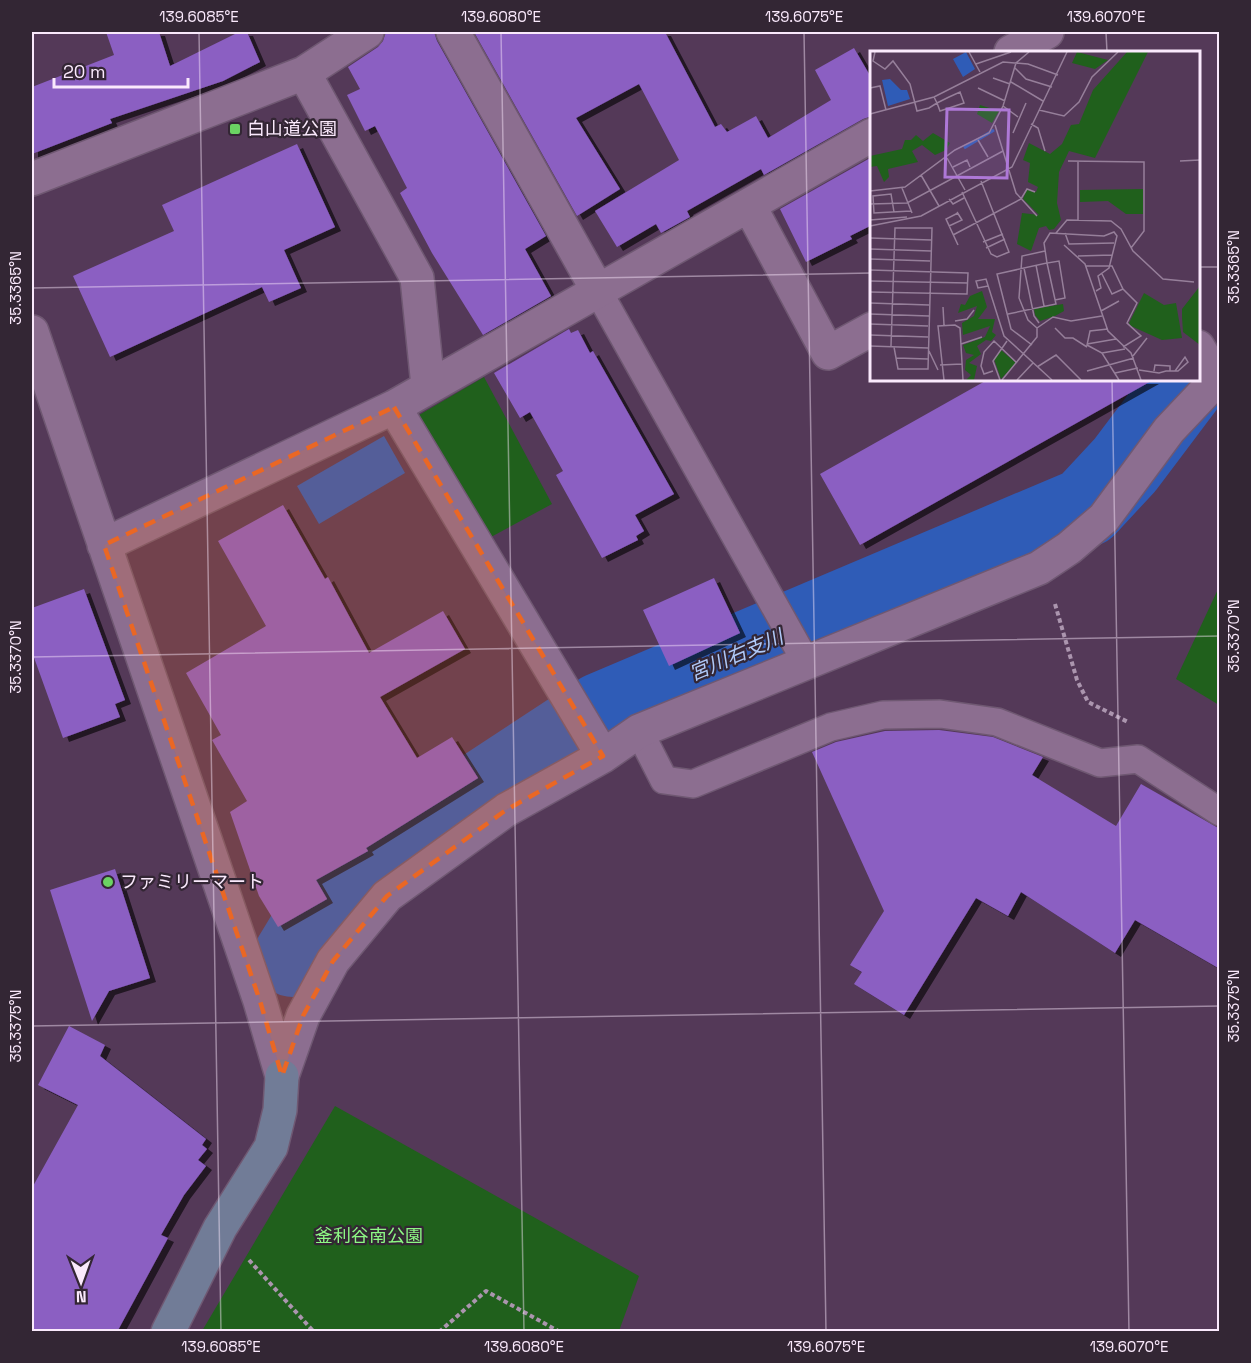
<svg xmlns="http://www.w3.org/2000/svg" width="1251" height="1363" font-family="'Space Grotesk','Noto Sans JP',sans-serif">
<defs>
<filter id="shadow"><feDropShadow dx="6" dy="4" stdDeviation="0" flood-color="#0009"/></filter>
</defs>
<rect width="100%" height="100%" fill="#543958"/>
<path fill="#20601c" d="M484,377l68,127 -61,33 -72,-122z
M1219,587v118l-43,-26z
M335,1106l304,170 -20,55h-417z"/>
<path fill="#2f5cb7" d="M384,436l21,37 -86,51 -22,-38z"/>
<g fill="none" stroke-linecap="round" stroke-linejoin="round">
<path stroke="#2f5cb7" stroke-width="80" d="M293,957l20,-33 68,-67 221,-145 484,-205 39,-42 64,-85"/>
</g>
<path fill="#8b5fc2" filter="url(#shadow)" d="M106,32h53l11,34 69,-34h8l13,30 -37,19 -113,38 2,4 -80,31v-67l82,-32z
M386,32h48l3,9 109,195 -21,13 26,47 -68,39 -51,-82 -32,-60 7,-5 -32,-62 -10,5 -18,-36 13,-6 -12,-22 30,-20 5,-6z
M474,32h191l50,95 6,-3 6,8 29,-16 12,22 63,-38 -16,-30 39,-22 18,31v37l-9,3 -99,56 -3,-6 -74,42 3,6 -29,16 -5,-9 -39,23 -22,-36 84,-51 -40,-76 -63,34 44,71 -43,27z
M297,144l38,83 -51,23 17,38 -32,14 -7,-15 -152,70 -37,-81 101,-45 -12,-26z
M872,157v68l-22,11 2,3 -46,23 -26,-53z
M569,329l2,4 7,-3 12,23 3,-2 81,143 -39,21 9,16 -8,5 2,4 -36,18 -46,-83 7,-4 -33,-59 -10,6 -26,-45z
M987,380h166l-293,165 -40,-71z
M283,505l42,74 3,-2 41,76 74,-42 22,38 -85,48 37,61 35,-21 26,41 -112,70 2,3 -52,29 11,19 -49,28 -19,-31 -29,-84 17,-11 -35,-61 9,-5 -35,-62 80,-47 -48,-85z
M714,578l26,55 -71,33 -26,-56z
M84,589l41,111 -10,4 5,13 -57,21 -31,-86v-44z
M939,730l54,7 50,20 -11,18 84,51 25,-42 79,45v140l-85,-49 -20,33 -94,-61 -13,24 -32,-18 -72,117 -50,-31 8,-12 -12,-7 34,-54 -72,-159 24,-10 49,-11z
M115,869l35,109 -41,13 -17,30 -42,-131z
M69,1026l36,19 -5,11 106,83 -4,6 5,4 -9,11 8,6 -22,29 -23,40 7,3 -51,94h-85v-144l46,-83 -40,-20z"/>
<g fill="none" stroke-linecap="round" stroke-linejoin="round">
<g stroke="#6f5872" stroke-width="30">
<path id="lane" d="M598,291l208,371
M639,731l25,49 29,4 138,-57 52,-12 57,-1 57,8 103,41 38,-4 82,53"/>
</g>
<g stroke="#6f5872" stroke-width="36">
<path id="street" d="M453,32l145,259
M1011,52l36,-20
M304,73l113,205 11,108
M32,179l272,-106 63,-41
M750,207l78,146 44,-24
M32,332l228,669 22,75
M1198,347l18,30
M394,407l209,349
M104,545l290,-138 478,-272
M282,1076l21,-60 30,-55 54,-65 119,-86 97,-54 36,-25 400,-163 30,-20 35,-30 65,-88 51,-54"/>
</g>
<g stroke="#6f5872" stroke-width="36">
<path id="secondary" d="M168,1332l52,-104 51,-81 9,-37 2,-34"/>
</g>
<path stroke="#ab95ae" stroke-width="4" stroke-dasharray="4.5 3" stroke-linecap="butt" d="M1055,604l22,76 11,22 40,20
M249,1260l65,72
M439,1332l47,-41 74,41"/>
<use href="#lane" stroke="#8c6e90" stroke-width="27"/>
<use href="#street" stroke="#8c6e90" stroke-width="33"/>
<use href="#secondary" stroke="#717c97" stroke-width="33"/>
</g>
<path fill="#ea6724" fill-opacity="0.2" stroke="#ea6724" stroke-width="4.5" stroke-dasharray="12 8" stroke-linejoin="round" d="M394,407l209,349 -97,54 -119,86 -54,65 -30,55 -21,60 -22,-75 -156,-456z"/>
<path fill="none" stroke="#fae9fc" stroke-width="1.5" stroke-opacity="0.45" d="M199,32l22,1300M501,32l23,1300M804,32l22,1300M1106,32l1,20M1198,267h22M32,288l840,-15M1112,380l17,952M32,657l1188,-21M32,1026l1188,-20"/>
<g fill="#6bd363" stroke="#332634" stroke-width="2">
<rect x="229" y="123" width="12" height="12" rx="3"/>
<circle cx="108" cy="882" r="6"/>
</g>
<g text-anchor="middle" stroke-width="4.5" stroke-linejoin="round" paint-order="stroke">
<g font-size="18" fill="#fae9fc" stroke="#332634" text-anchor="start">
<text x="247" y="135">白山道公園</text>
<text x="120" y="888">ファミリーマート</text>
</g>
<g font-size="18" fill="#8df884" stroke="#332634">
<text x="369" y="1242">釜利谷南公園</text>
</g>
<g font-size="20" font-style="italic" fill="#afc9f8" stroke="#332634">
<text transform="translate(736 655) rotate(-23)" y="7">宮川右支川</text>
</g>
</g>
<g transform="translate(870 51)">
<rect width="330" height="330" fill="#543958"/>
<path d="M207,1l31,8 -13,9 -23,-6zM257,1h21l-53,106 -26,-7 -10,21 -2,31 4,17 -7,9 -5,1 -3,-4 -7,2 -8,23 -14,-7 5,-31 17,2 -16,-16 4,-10 9,3 2,-5 -10,-5 2,-19 -7,-3 6,-17 21,11 12,-10 9,-19 8,-1 14,-34zM110,54l19,6 -7,12 -15,-9zM63,82l17,10 -4,7 -11,5 -13,-10 -10,6 6,11 -30,7 1,8 -5,5 -7,-16 -7,1v-11l32,-7 3,-9h6l5,-5 7,6zM273,138v25h-17l-18,-13 -28,1v-12zM330,235v59l-17,-13 -1,-15v-8zM112,240l5,16 -9,12h17l-3,13 4,3 -5,6 -5,-1 -9,6 4,8 -12,9 8,3 -3,14h-8l5,-5 -6,-5 1,-10 8,-5 -8,-2 -3,-8 22,-8 5,-11 -27,9 -1,-12 12,-7 3,-10 -19,7 3,-9 4,1 5,-9zM274,242l20,12 12,-2 6,35 -20,2 -31,-14 -2,-3zM193,253l1,7 -9,5 -15,5 -5,-6 -1,-6zM131,299l15,13 -15,16 -7,-20z" fill="#20601c"/>
<path d="M96,1l9,17 -12,8 -10,-18zM20,28l11,11h6l3,9 -22,7 -6,-26z" fill="#2f5cb7"/>
<path fill="none" stroke="#2f5cb7" stroke-width="3" d="M94,97l30,-18"/>
<path fill="none" stroke="#967f9a" stroke-width="1.5" d="M5,1l-2,9 12,8 8,-8 17,23 7,27 12,-3 8,-5 12,-6 11,-5 4,11 -24,8 -3,-8 -3,-6M99,1l11,20M106,13l35,-12M144,16l12,12 26,8M123,27l17,6M141,31l32,19M0,37l10,-2 6,24M108,37l27,13M133,55l15,11M169,59l25,6 15,-14 13,-25 26,-25M0,63l64,-17 69,-35 25,2 30,11M161,73l7,4 7,23M125,74l21,68 21,23M143,82l13,-30M108,89l10,17M77,107l18,32M198,110l76,1v69l-13,17M310,110l20,-1M208,111v58M83,116l14,-7 3,7M51,124l18,31M32,137l10,25M0,140l35,-4 50,-37 34,-17 14,-27 13,-43 13,-11M92,141l29,62 6,3 12,-5 -28,-71M79,148l4,5 11,-6M0,153l37,-1 96,-52M24,161l-3,-18 -18,2 1,17 37,-2M0,169l37,-3M0,175l51,-10 91,-49 55,-115M79,175l13,-6 -5,-8M186,182l11,-13 44,1 10,8 12,22 30,28 31,3M195,182l4,11 45,-1M83,184l68,-36 6,-10 8,3M0,187l61,2M113,191l20,-8M88,194l-12,-26 12,-6M194,194l21,19 23,67 23,22 10,27M116,197l19,-9M0,198l61,2M208,205l34,-1M0,208l60,2M166,214l8,41M216,215h26l11,23 14,14 -10,20 14,13 -18,11M154,217l10,48 5,7M0,219l98,3 -1,21 -97,-2M232,223l10,20 11,-5M0,230l98,2M118,235l-10,2 -2,-7 10,-2 18,57 48,44M0,252l59,2M73,256l1,18M231,260l18,-10M0,263l59,2M138,263l48,-10 -9,-41 12,-2 6,37 -10,2M85,270l12,-2 7,-9M0,273l58,2M167,277l16,-11 18,4 31,-5M185,277l10,10h8l14,9M238,278l-18,2 -3,14 15,8 17,27M0,284l58,2M91,293l21,-7M217,293l29,-5M162,294l-21,-16 -14,-55 50,-11 -3,-20 6,-10 54,3 10,-4 3,4 -8,32 -11,8 3,12 -5,3M0,295l58,2M21,295l4,-118h37l-4,141h-30l-4,-22M59,300l9,19M232,302l23,-4M263,305l14,-18M26,307l32,1M70,314l22,-1M167,316l19,-12 25,25M269,319l20,3 7,-2h12l10,-9 -3,-5 -10,14M123,320l-9,3 -3,-8 3,-14 10,-11 23,22M217,320l47,-13M284,320l1,-6 15,1v5M245,322l23,-5M74,329l-6,-54 17,-1 5,3 3,52M130,329l-7,-19 14,-20M132,329l35,-43v-9l-9,-8 -9,-22 3,-42 23,-5M147,329l16,-17"/>
<path fill="#ae78d7" fill-opacity="0.15" stroke="#ae78d7" stroke-width="3" d="M77,58l62,1 -2,68 -62,-1z"/>
<rect width="330" height="330" fill="none" stroke="#fae9fc" stroke-width="3"/>
</g>
<rect width="1251" height="1363" fill="none" stroke="#332634" stroke-width="66"/>
<g transform="translate(81 1282) rotate(179)" stroke="#332634" stroke-width="4.5" paint-order="stroke">
<path d="M0-4.5L10 22L0 15L-10 22Z" fill="#fae9fc"/>
<text y="-9" font-size="16" font-weight="bold" text-anchor="middle" fill="#fae9fc">N</text>
</g>
<path d="M54 78v9h134v-9" fill="none" stroke="#fae9fc" stroke-width="3"/>
<text x="63" y="78" font-size="18" fill="#fae9fc" stroke="#332634" stroke-width="4.5" paint-order="stroke">20 m</text>
<rect x="33" y="33" width="1185" height="1297" fill="none" stroke="#fae9fc" stroke-width="2"/>
<g font-size="15" text-anchor="middle" fill="#fae9fc">
<text x="199" y="22">139.6085°E</text>
<text x="501" y="22">139.6080°E</text>
<text x="804" y="22">139.6075°E</text>
<text x="1106" y="22">139.6070°E</text>
<text transform="translate(1234 267) rotate(-90)" y="5">35.3365°N</text>
<text transform="translate(16 288) rotate(-90)" y="5">35.3365°N</text>
<text transform="translate(1234 636) rotate(-90)" y="5">35.3370°N</text>
<text transform="translate(16 657) rotate(-90)" y="5">35.3370°N</text>
<text transform="translate(1234 1006) rotate(-90)" y="5">35.3375°N</text>
<text transform="translate(16 1026) rotate(-90)" y="5">35.3375°N</text>
<text x="221" y="1352">139.6085°E</text>
<text x="524" y="1352">139.6080°E</text>
<text x="826" y="1352">139.6075°E</text>
<text x="1129" y="1352">139.6070°E</text>
</g>
</svg>
